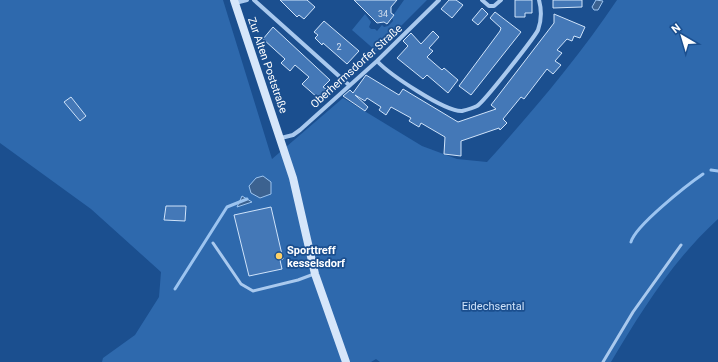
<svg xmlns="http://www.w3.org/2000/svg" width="718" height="362" font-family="Roboto,sans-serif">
<rect width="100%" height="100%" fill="#1b4f8f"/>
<path fill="#2e69ad" d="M0,0h223l49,159 71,-61 79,48 35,13 30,3c47,-52 91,-104 130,-162h101v219c-45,41 -76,91 -107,143h-231l-4,-3 -5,3h-269l1,-4 32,-23 24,-38 2,-25 -70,-63 -91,-66z
M404,0h23l-51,51 -24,-21 13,-16 6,8 -2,5 2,2h4l2,2 5,-6 2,2 4,-1 5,-5 -1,-4z"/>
<path fill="#3c6290" stroke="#9cc4f0" d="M596,0l7,1 -5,9h-4l-2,-3z
M263,176l8,6v12l-11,4 -9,-5 -2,-7 7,-8z
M242,196l10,6 -15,5z"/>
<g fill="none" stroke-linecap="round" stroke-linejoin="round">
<path stroke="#9cc4f0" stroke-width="3" d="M711,170l7,1
M631,242c4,-16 56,-57 72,-68
M175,289l52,-82 20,-8"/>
</g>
<path fill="#4478b7" stroke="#cfe3fa" d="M280,0h27l8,7 -11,12 -5,-4 -2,2z
M354,0h43l-6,7v6l3,2 -7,9 -3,-2 -7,1z
M449,0h7l7,5 -11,13 -11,-9z
M515,0h17v13h-7v4h-10z
M553,0h29v7l-29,1z
M482,8l6,6 -10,11 -6,-5z
M495,12l26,20 -50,63 -12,-9 41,-55 1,-3 -11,-10z
M554,14l31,13 -5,11 -6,-2 -2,5 -5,-2 -10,11 5,3 -7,8 6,4 -8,9 -6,-5 -23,30 -3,-2 -18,22 4,4 -7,7 -1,-2 -38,13v15l-17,-2 1,-17 -24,-14 -2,4 -10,-6 2,-3 -20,-11 -5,8 -7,-5 2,-3 -14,-9 -2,3 -10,-6 13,12 -3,4 -22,-15 7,-6 3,3 13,-18 33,20 4,-6 55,33 38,-13 -5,-4 63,-82z
M324,21l35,30 -12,13 -24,-21 -1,2 -7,-7 3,-3 -4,-3z
M273,27l57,53 -7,7 3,2 -8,9 -16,-14 7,-7 -14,-12 -5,6 -9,-8 4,-4 -22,-20z
M433,31l6,6 -10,11 4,3 -6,6 15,13 2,-2 14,12 -10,13 -21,-18 -4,4 -26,-21 11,-12 -5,-5 8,-8 10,11z
M71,97l15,19 -6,5 -16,-19z
M166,206h20l-1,15 -21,-1z
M271,207l12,52 -3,1 2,9 -33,7 -15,-61z"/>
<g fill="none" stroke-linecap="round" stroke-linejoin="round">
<path stroke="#a9c9ee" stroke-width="3" d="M213,243l28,41 12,7 45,-11 16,-6
M603,362l30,-50 48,-67"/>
<path stroke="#a9c9ee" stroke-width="4" d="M254,0l95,85
M482,0l7,6h5l7,-6
M235,3l12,-3
M377,61c12,13 68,51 85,50 4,-1 11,-3 15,-5 7,-4 57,-68 61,-76 4,-11 4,-19 1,-30
M281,138l12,-3 7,-5 77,-69 62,-61"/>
<path stroke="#d6e6fa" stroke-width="8" d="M234,0l59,178 22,96 31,88"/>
</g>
<circle fill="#ffd166" stroke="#1b4f8f" stroke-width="1.5" cx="279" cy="256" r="4"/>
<g text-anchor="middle" stroke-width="3.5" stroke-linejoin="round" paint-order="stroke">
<g font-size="9" fill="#d0dded">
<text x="383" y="17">34</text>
<text x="339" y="50">2</text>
</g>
<g font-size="11" fill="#fff" stroke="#1b4f8f">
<text transform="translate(268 65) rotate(71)" y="4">Zur Alten Poststraße</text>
<text transform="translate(356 66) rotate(-42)" y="4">Oberhermsdorfer Straße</text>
</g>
<g font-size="11" font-weight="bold" fill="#fff" stroke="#1b4f8f" text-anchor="start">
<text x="287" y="254">Sporttreff<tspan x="287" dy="13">kesselsdorf</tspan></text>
</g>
<g font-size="11" fill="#cfe3fa" stroke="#1b4f8f">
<text x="493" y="310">Eidechsental</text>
</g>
</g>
<g transform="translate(682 36) rotate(322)" stroke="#1b4f8f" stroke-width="3" paint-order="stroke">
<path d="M0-3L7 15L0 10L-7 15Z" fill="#ffffff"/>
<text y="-6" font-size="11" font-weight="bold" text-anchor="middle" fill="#ffffff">N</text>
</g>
</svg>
